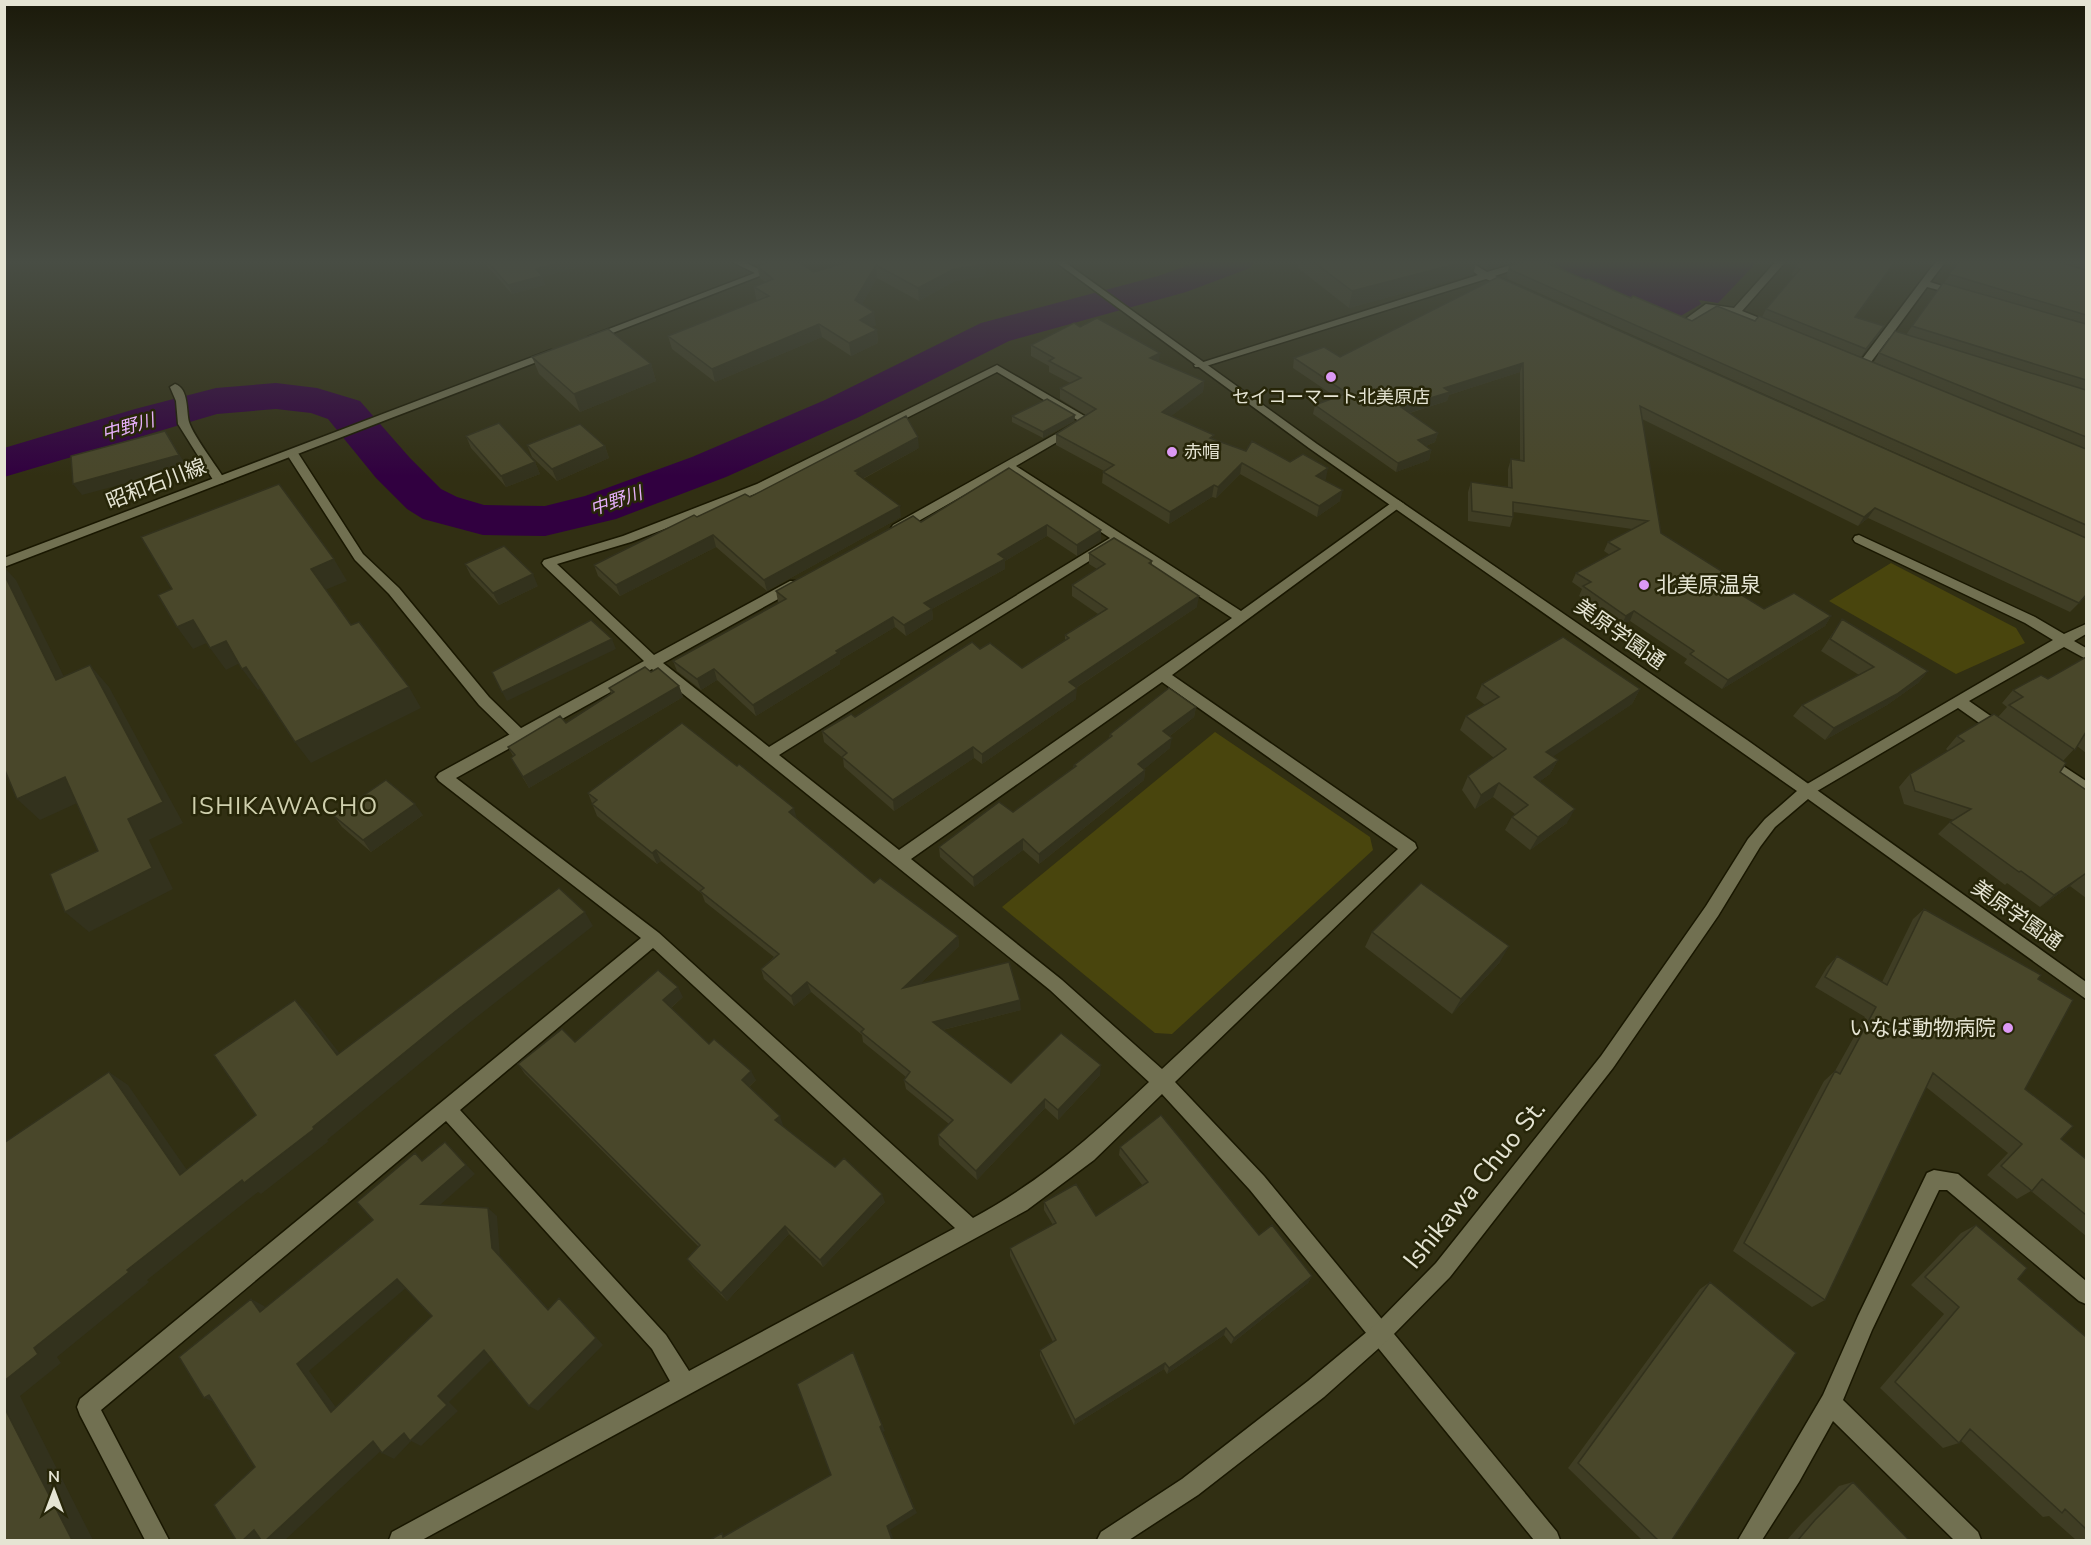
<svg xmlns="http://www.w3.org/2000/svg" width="2091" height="1545" font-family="'Nunito Sans','Noto Sans JP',sans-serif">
<rect width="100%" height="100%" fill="#312f13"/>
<path fill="#49450d" d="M1891,563l125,65 9,15 -69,31 -127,-73z
M1215,732l155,105 3,13 -201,184 -17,-1 -153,-126z"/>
<path fill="#310040" d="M1565,260h194l-41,43 -19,-3 2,4 -22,13 -98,-37 -27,-17z"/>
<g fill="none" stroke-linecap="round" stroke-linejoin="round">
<path fill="#310040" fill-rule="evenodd" d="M1203,260h53l-6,8 -64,24 -177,49 -152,77 -131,59 -110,42 -71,17 -62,-1 -60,-16 -16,-10 -31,-31 -48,-59 -17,-6 -35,-4 -59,5 -213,63v-29l131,-39 81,-21 60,-5 41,5 43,13 50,57 31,31 16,8 27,8 61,1 40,-10 107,-39 133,-57 156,-77 177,-47z"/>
<g stroke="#191700" stroke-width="3">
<path id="service" d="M292,450l6,3 65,101 36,34 90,109 36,35 2,4 -2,4h-10l-36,-35 -90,-111 -34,-34 -69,-107z"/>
</g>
<g stroke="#191700" stroke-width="3">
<path id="minor" d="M728,260h12l27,13 -8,2z
M1457,260h10l20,12 41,-12h13l-46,16 20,9v4h-6l-23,-10 -283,88h-8l-1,-2 284,-90z
M1777,260h10l-45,51 35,14v4h-8l-37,-15 -20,-5 -23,16 -9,-2 26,-19 28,4z
M1937,260h10l-17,22 31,10v4l-34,-9 -34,46 23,7v4l-27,-6 -21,28h-8v-4z
M997,365l96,56 -77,45 225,145 153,-110 4,-1 6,4 -232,171 243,168 2,5 -242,234 89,94 293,356 3,8h-26l-284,-350 -88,-96 -68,66 -67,50 -605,330h-33l3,-8 278,-151 -18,-32 -206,-228 -345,289 68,130h-24l-65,-125 -3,-8 3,-8 561,-461 -202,-157 -3,-4 3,-4 205,-112 -100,-95 -2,-3 2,-3 79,-24 134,-52zM997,372l82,49 -186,104 -2,3 2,3h8l107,-61 102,68 -341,209 -106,-84 137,-76 1,-3 -1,-3h-10l-136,74 -97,-91 74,-22 134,-52zM1118,543l114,75 -333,232 -120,-95zM652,669l398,321 99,92c-57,54 -106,98 -176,136l-314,-285 -203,-155zM1162,682l236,167 -236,220 -100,-89 -151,-121zM653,948l302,280 -266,143 -23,-36 -206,-225z
M175,384c14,5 11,26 14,38 5,15 27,43 36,58l-2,3h-8l-37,-59 -2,-23 -6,-14z
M1859,535l176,82 29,17 22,-10v10l-12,7 12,7v11l-22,-12 -95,54 36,25 2,4 -2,4h-10l-37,-26 -151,89 -5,-2 -3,-4 3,-4 251,-147 -28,-17 -170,-81 -2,-3 2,-3z
M2045,754l41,27v14l-5,-2 -41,-29 -2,-4 2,-4z
M1934,1170l24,4 128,107v23l-7,-3 -132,-111h-8l-67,140 -29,70 135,132 3,8h-27l-121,-119 -34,61 -37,58h-24l85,-145 35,-79 69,-143z"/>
</g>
<g stroke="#191700" stroke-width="3">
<path id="tertiary" d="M789,260h12l-204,79 -9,-2z
M1053,260h9l255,184 430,296 339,242v17l-278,-200 -33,28 -15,20 -42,69 -105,152 -163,209 -62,63 -64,57 -126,98 -69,45h-32l4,-8 81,-53 126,-98 66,-55 62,-63 165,-207 105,-150 42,-67 17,-20 32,-28 -488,-343z
M551,350l4,1v4l-551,212v-9z"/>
</g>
<use href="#service" fill="#717051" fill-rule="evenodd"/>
<use href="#minor" fill="#717051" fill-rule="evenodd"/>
<use href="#tertiary" fill="#717051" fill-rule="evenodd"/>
</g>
<path fill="#3f3d24" d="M482,260h112l1,2 -53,15 3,8 -33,9z
M741,260h54l19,12 41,-12 131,16 -31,5 -36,20 -42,-23 -15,26 14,21 -5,2 6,3 1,13 -27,13 -29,-19 -107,45 -43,-33 -4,-13 90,-35 -2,-2 -2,-12 11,-5 -5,-4 -3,-12z
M1294,260h225h-1l-31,10 -11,-7 -3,11 -124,34 -51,-40v-3l-5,-3z
M1799,260h98l-41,57 28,9 -5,8 -18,23 -99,-40 4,-8 28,-33 -3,-1 8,-13h-1z
M1961,260h125v278l-578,-259 -1,-4 2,-9 77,14 106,41h63l217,82 -98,-41 5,-9 27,-18 6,-9z
M1498,277l588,261v58l-16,16 -202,-94 -10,8 -216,-107 19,114 57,47 46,29 67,7 -6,10 -103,63 -38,-26 3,-4 -57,-38 -9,4 -42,-29 3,-7 -10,-7 4,-9 34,-18 -6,-4 4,-9 24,-13 -119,-17v5l-3,10 -42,-6v-29l3,-10 37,5v-18l3,-10 9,1v-88l-71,23 -2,6 -37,12 28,20 -3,9 -9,4 5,4 -2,10 -33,12 -83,-58 2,-9 21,-8 -43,-29 1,-10 46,-1z
M1080,327l124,54 -1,11 -32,24 43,23 32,12 44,11 36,17 -2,1 16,21 -23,16 -77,-43 -24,24 -4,-1 -43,27 -67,-41 1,-11 1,-1 -48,-26v-11l30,-19 -26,-16v-11l10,-5 -21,-11v-6l-18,-10v-11z
M532,357l119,7 5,17 -76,31 -41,-38z
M1075,415l-1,6 -31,17 -31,-16v-6z
M466,436l69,26 5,12 -34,13 -35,-39z
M527,445l78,1 4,12 -52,23 -25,-24z
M919,448l-56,31 38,38 -134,74 -51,-44 -96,49 -22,-20 -4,-11 103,-48 53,-20z
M1009,468l92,62v11l-24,15 -30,-20 -42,25v8l-73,40 1,10 -27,17 -11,-9 -55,33v4l-84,52 -39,-36 -16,10 -24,-19 -4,-10 107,-58 -2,-1 -2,-11 145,-69z
M1089,553l63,8v4l45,42 -121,81v11l-94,65 -8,-6 -80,53 -50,-44 -1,-9 -19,-16 -2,-11 33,-14 125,-68 42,19 43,-28v-5l33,-21 -26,-18v-11l25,-16 -8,-5z
M465,564l73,22 -39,19 -28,-29z
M1842,619l86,52 -10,12 -31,22 -62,35 -32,-24 9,-11 57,-30 -38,-24z
M2086,657v96l-9,-7 -14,15 -3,11 26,18v108l-16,-12 -30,21 -33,-24 -2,2 -67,-51 12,-12 4,-2 -50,-16 -5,-17 11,-13 38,-23 -2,-2 11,-13 41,-19 9,-10 -5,-4 11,-13 35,-11z
M651,672l28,14 4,11 -154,91 -18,-30 2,-2 -5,-9 58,-24 45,-29 -2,-6z
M1482,684l158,5 -8,15 -79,52 5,4 -8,14 -10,7 27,42 -37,27 -25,-20 7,-13 3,-3 -22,-17 -18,12 -13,-19 6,-14 26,-18 -34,-28 6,-14 19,-11 -9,-7z
M1196,707l-2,10 -24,19v12l-26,21 1,1 -1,10 -105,84 -16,-14 -49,37 -34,-30 -1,-10 74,-35 60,-44 1,-3 35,-27 1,-4z
M588,793l209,26 77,64 84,53 1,10 -39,38 101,26 -78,20 68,53 89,-8 -42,45 -13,-12 -68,72 -38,-35 -1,-10 11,-11 -43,-35 -2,-9 2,-3 -43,-35 -1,-7 -51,-43 -17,14 -30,-27 -3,-10 13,-12 -69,-55 -3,-8 -41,-33 -4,3 -60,-48z
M423,815l-52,37 -29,-25 -8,-11z
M1924,909l114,70 -13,110 36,50 25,20v77l-55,-45 -14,8 -30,-24 21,-22 -82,-66 -101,213 -13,7 -79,-56 91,-170 11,-10 30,-54 -50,-30 12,-20 10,-11 45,26 31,-63z
M1372,932l128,30 -48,52 -87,-67z
M683,997l-12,11 38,36 47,36 -7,7 34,39 52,41 50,35 -62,65 -34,-33 -62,67 -34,-34 -6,-8 12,-12 -174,-173 -7,-10z
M1120,1147l139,88 53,41 -4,7 -77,61 -7,-9 -57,39 -3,-5 -90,56 -34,-69v-6l13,-8 -43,-86v-8l43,-23 -9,-15v-8l52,14 47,-30 -24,-31z
M1976,1225l42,54 68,58v203h-10l-27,-24 -6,1 -82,-76 -2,2 -16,5 -63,-60 64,-74 -33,-29 50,-52z
M1710,1282l-38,258h-30l-74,-72 132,-179z
M1853,1482l56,58h-122l14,-16 38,-38z"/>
<path fill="#33321d" d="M568,260h26l1,2 -53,15 3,8 -33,9 -4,-9 28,-16z
M760,260h21l-19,8z
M1471,260h6l-4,14 -124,34 3,-17z
M1490,260h29h-1l-31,10z
M1896,260h1l-46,64 4,-7z
M986,264v12l-31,5 -36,20 -1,-13 36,-19z
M876,265l1,13 -20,35 -2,-13z
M874,312l2,13 -15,7 -1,-12z
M819,324l3,13 -107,45 -3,-13z
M1884,326l-5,8 -18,23 5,-8z
M877,330l1,13 -27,13 -2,-13z
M1160,353l-1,11 -9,-6z
M1523,363l-3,9 -71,23 -2,6 -48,15 2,-9 43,-19z
M651,364l5,17 -76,31 -6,-18z
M1204,381l-1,11 -42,32 1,-12z
M1075,415l-1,6 -31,17v-6z
M165,431l22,36 -105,28 -9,-11z
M1438,433l-3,9 -19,8 2,-10z
M918,437l1,11 -59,32 -5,-9z
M605,446l4,12 -52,23 -5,-12z
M1431,450l-2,10 -33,12 2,-9z
M535,462l5,12 -34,13 -5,-11z
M1242,463l-2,11 -24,24 2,-11z
M1328,468l-2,11 -13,8 3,-11z
M1214,485l-2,12 -43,27 1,-12z
M1343,490l-3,11 -23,16 2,-11z
M900,506l1,11 -134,74 -3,-11z
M1875,508l-7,10 -10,8 6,-9z
M1047,525v11l-42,25v8l-73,40 1,10 -27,17 -2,-11 20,-22 74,-49z
M1101,530v11l-24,15v-11z
M713,535l3,12 -96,49 -4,-11z
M334,559l13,22 -22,9 -14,-21z
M4,567l12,13 60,121 -20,-21 -52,-106z
M1723,572l-6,10 -3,-4z
M533,574l5,12 -39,19 -6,-12z
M1199,596l-2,11 -129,86 1,-11z
M1634,611l-4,10 -9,4 5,-9z
M1831,616l-6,10 -103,63 6,-9z
M893,617l2,10 -55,33v4l-84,52 -3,-11 83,-54z
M193,620l16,22 -16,7 -16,-22z
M612,639l4,10 -109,52 -5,-9z
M226,641l16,21 -16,8 -16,-22z
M90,665l19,22 74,136 -34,17 24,49 -84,43 -24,-20 63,-93z
M246,667l16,21 -4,2 -16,-21z
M714,669l3,11 -16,10 -4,-11z
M1928,671l-10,12 -31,22 -62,35 9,-12z
M679,686l4,11 -154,91 -6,-11z
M409,687l12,21 -110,55 -16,-21z
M1077,688l-1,11 -94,65v-10z
M1640,689l-8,15 -93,62 7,-14z
M1196,707l-2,10 -32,25 1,-11z
M1172,738l-2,10 -33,27 1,-11z
M973,747l1,11 -80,53 -1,-11z
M1558,760l-8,14 -23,17 7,-14z
M1145,770l-1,10 -105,84v-10z
M65,777l21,22 -46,21 -23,-21z
M1499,783l-6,14 -18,12 6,-14z
M415,804l8,11 -52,37 -8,-12z
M794,808l3,11 -8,-7z
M1575,809l-8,14 -37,27 8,-13z
M1023,839v11l-49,37 -1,-10z
M656,850l5,11 -4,3 -5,-11z
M2085,874l-15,12 -30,21 14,-12z
M585,912l8,14 -125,98 -141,116 2,1 -68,53 -3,-2 -111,88 2,2 -92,75 4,6 -41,33 73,144h3h-24l-68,-133v-26l30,-33 93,-78 115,-90 71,-53 144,-117z
M958,936l1,10 -54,53 -2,-11z
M1509,946l-9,16 -48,52 9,-15z
M807,982l4,10 -17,14 -3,-10z
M678,987l5,10 -15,13 -5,-10z
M295,1000l14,14 42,54 -14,-13z
M1020,1000l1,10 -87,22 -1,-10z
M1101,1065l-1,10 -42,45v-10z
M751,1071l5,9 -10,9 -4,-9z
M109,1072l19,13 70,101 -18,-11z
M1045,1099v9l-68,72 -1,-9z
M780,1116l3,9 -4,4 -4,-9z
M445,1142l30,32 -44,39 -10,-9z
M882,1194l3,8 -62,65 -3,-7z
M488,1208l9,8 3,40 56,61 -8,-7 -56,-62z
M785,1226l4,8 -62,67 -6,-8z
M1312,1276l-4,7 -77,61 3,-6z
M397,1279l10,8 -98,84 34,46 -12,-5 -34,-48z
M559,1298l8,7 36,40 -65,66 -9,-5z
M251,1299l13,7 9,13 -13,-7z
M1226,1328l-2,7 -57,39 2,-6z
M484,1350l10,7 -45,45 9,9 -37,35 -10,-5 -17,18 -12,-6 56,-57z
M853,1352l32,79 -2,1 34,81 -27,17 4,10h-2l-5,-14 -7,-99z
M1165,1363l-1,6 -90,56 1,-5z
M209,1395l10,9 -15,-6z
M373,1441l12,6 -100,93h-19z
M254,1530l8,10h-19z"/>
<path fill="#49472a" stroke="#33321d" stroke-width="1.5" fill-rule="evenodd" d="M486,260h82l-32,9 6,7 -34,9z
M774,260h21l19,12 41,-12h128l3,4 -32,5 -36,19 -42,-23 -21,35 19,12 -14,8 17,10 -28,13 -30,-19 -107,45 -44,-33 101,-40 -15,-9 19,-8 -16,-13z
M1311,260h160l-119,31z
M1529,260h10l47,20 2,-1 43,19 2,-2 59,25 25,-15 38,15 4,-5 327,133v76l-575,-255 -2,-4z
M1801,260h95l-41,57 29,9 -18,23 -100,-40 34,-40 -5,-2z
M1961,260h91l34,10v45l-137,-41z
M1498,277l588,261v57l-7,8 -204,-95 -11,9 -224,-111 21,127 62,39 -9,6 50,31 30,-16 37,23 -103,64 -38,-26 4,-3 -60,-40 -8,5 -43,-30 8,-4 -15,-9 44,-24 -12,-7 40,-21 -135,-19v15l-41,-6 -1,-29 41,6 -1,-29 13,2 -1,-98 -79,25 6,4 -49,15 37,26 -20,7 13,10 -33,13 -83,-58 32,-12 -53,-35 30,-11 16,10z
M1943,283l143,41v56l-174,-54z
M1097,318l63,35 -10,5 54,23 -42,31 52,23 -4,3 36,13 6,-10 38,21 13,-8 25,14 -12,8 27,14 -24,16 -77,-43 -24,24 -4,-2 -44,27 -67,-40 11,-7 -58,-31 40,-25 -36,-21 21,-10 -32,-17 5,-3 -23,-13 43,-22 6,4z
M608,329l43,35 -77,30 -42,-37z
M1895,331l191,59v47l-207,-84z
M1047,399l28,16 -32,17 -31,-16z
M906,416l12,21 -63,34 4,2 -2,1 43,32 -136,74 -51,-45 -97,50 -22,-20 100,-50 3,2 48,-23 5,3z
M499,423l36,39 -34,14 -35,-40z
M580,424l25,22 -53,23 -25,-24z
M165,431l14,24 -106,29 -2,-28z
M1009,468l92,62 -24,15 -30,-20 -49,29 7,5 -81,44 8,6 -28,16 -11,-8 -57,34 2,2 -85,52 -39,-36 -17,10 -24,-18 113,-62 -10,-8 137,-75 8,6z
M279,484l55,75 -23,10 40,56 8,-3 50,65 -114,55 -49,-75 -4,2 -16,-28 -16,7 -17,-28 -16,7 -19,-32 14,-6 -31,-52z
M1114,538l38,23 -3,2 50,33 -130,86 8,6 -95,66 -9,-7 -80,53 -51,-43 5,-4 -25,-22 29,-17 4,3 117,-75 8,7 10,-6 32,25 47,-30 -4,-3 42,-26 -35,-24 33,-21 -16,-11z
M504,546l29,28 -40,19 -28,-29z
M4,574l52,106 34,-15 73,137 -35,17 24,49 -87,44 -15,-38 48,-23 -33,-74 -48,22 -13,-31z
M1842,619l86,52 -31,23 -63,34 -32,-23 72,-38 -44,-28z
M591,620l21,19 -110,53 -10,-20z
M1563,637l77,52 -94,63 12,8 -24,17 41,32 -37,28 -26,-20 16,-12 -29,-22 -18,12 -13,-19 38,-27 -40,-33 33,-19 -17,-13z
M2086,657v75l-11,18 -66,-45 14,-8 -10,-7 28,-15 7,4z
M645,667l6,5 7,-4 21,18 -156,91 -12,-19 4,-3 -7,-8 52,-31 6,7 48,-31 -5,-4z
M1169,688l27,19 -33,24 9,7 -34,26 7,6 -106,84 -16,-15 -50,38 -34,-30 60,-45 14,10 63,-46 -2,-1 38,-29 -2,-2z
M1994,714l72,49 -6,9 26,18v85l-1,-1 -31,21 -33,-24 -2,1 -69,-50 21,-13 -56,-18 -5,-17 54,-33 -7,-5z
M682,723l55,43 2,-2 55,44 -5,4 85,71 6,-5 78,58 -55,52 106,-26 11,38 -87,22 78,61 50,-50 40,32 -43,45 -13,-11 -69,72 -38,-36 15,-15 -49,-40 6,-8 -49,-40 3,-3 -57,-47 -16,14 -30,-27 18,-15 -79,-63 4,-3 -48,-38 -4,3 -60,-49 5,-4 -9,-7z
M386,780l29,24 -52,36 -29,-24z
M1421,883l88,63 -48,53 -89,-67z
M559,888l26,24 -128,98 -144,117 1,2 -70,54 -2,-3 -115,90 2,2 -95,76 4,6 -34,27v-238l105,-71 71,103 76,-60 -42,-60 81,-55 42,55z
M1924,909l117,66 -3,4 35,21 -48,89 48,37 -12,13 25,20v56l-44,-36 -10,12 -31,-25 21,-22 -89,-71 -108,227 -81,-57 91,-172 5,3 36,-67 -51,-30 12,-21 50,29z
M658,970l20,17 -15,13 46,44 5,-5 37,32 -9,9 38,36 -5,4 60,47 9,-9 38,36 -62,66 -35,-34 -64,67 -34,-34 13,-14 -182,-181 44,-35 13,13z
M1161,1115l98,120 13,-10 40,51 -78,62 -8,-10 -57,40 -4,-5 -90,57 -35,-70 16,-10 -46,-92 46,-25 -12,-21 32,-18 20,32 52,-34 -28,-35z
M445,1142l21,23 -45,39 67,4 4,40 56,62 11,-12 37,40 -67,68 -45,-56 -46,46 9,9 -37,36 -6,-8 -22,20 -9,-12 -107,99h-5l-7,-10 -11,10h-7l-22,-35 41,-38 -46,-72 -5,3 -25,-41 72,-58 9,13 113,-92 -16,-18 58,-49 7,8zM397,1279l35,37 -101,96 -34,-48z
M1976,1225l51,43 -9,11 68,58v192l-21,-20 -3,4 -92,-84 -11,14 -64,-61 64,-75 -34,-30z
M1710,1282l86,71 -124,187h-14l-80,-77z
M853,1352l29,73 -2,2 34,82 -27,17 5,14h-182l12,-7 1,4 108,-62 -34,-91z
M4,1407l68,133h-68z
M1853,1482l56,58h-111l17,-20z"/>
<linearGradient id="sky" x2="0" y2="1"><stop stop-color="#1b1a0a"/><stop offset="0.55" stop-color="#484d44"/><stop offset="1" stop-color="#484d44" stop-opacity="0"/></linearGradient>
<rect width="2091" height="476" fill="url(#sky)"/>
<g fill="#dc99f4" stroke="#272609" stroke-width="2">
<circle cx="1331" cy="377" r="6"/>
<circle cx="1172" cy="452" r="6"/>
<circle cx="1644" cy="585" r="6"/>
<circle cx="2008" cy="1028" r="6"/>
</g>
<g text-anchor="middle" stroke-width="5" stroke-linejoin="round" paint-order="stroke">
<g font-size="18" fill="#e5e4d3" stroke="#272609">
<text x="1331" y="403">セイコーマート北美原店</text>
<text x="1184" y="458" text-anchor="start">赤帽</text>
</g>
<g font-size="18" font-style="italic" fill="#e6b0fa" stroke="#272609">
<text transform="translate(128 427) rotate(-16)" y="6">中野川</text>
<text transform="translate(616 501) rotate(-19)" y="6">中野川</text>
</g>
<g font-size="21" fill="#e5e4d3" stroke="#272609">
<text transform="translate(156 484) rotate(-21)" y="7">昭和石川線</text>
<text transform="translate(1620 634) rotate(35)" y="7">美原学園通</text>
<text transform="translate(2017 915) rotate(35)" y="7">美原学園通</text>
</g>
<g font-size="21" fill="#e5e4d3" stroke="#272609" text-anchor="start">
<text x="1656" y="592">北美原温泉</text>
<text x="1996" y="1035" text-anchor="end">いなば動物病院</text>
</g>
<g font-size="24" letter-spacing="1.5" fill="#cfcfad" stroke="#272609">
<text x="285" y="814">ISHIKAWACHO</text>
</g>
<g font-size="26" fill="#e5e4d3" stroke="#272609">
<text transform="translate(1474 1184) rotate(-51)" y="9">Ishikawa Chuo St.</text>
</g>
</g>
<rect width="2091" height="1545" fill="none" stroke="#e5e4d3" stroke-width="12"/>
<g transform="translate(54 1491)" stroke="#272609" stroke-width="4.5" paint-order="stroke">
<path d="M0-4.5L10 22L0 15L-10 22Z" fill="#e5e4d3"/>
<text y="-9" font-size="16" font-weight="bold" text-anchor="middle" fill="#e5e4d3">N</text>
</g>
</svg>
